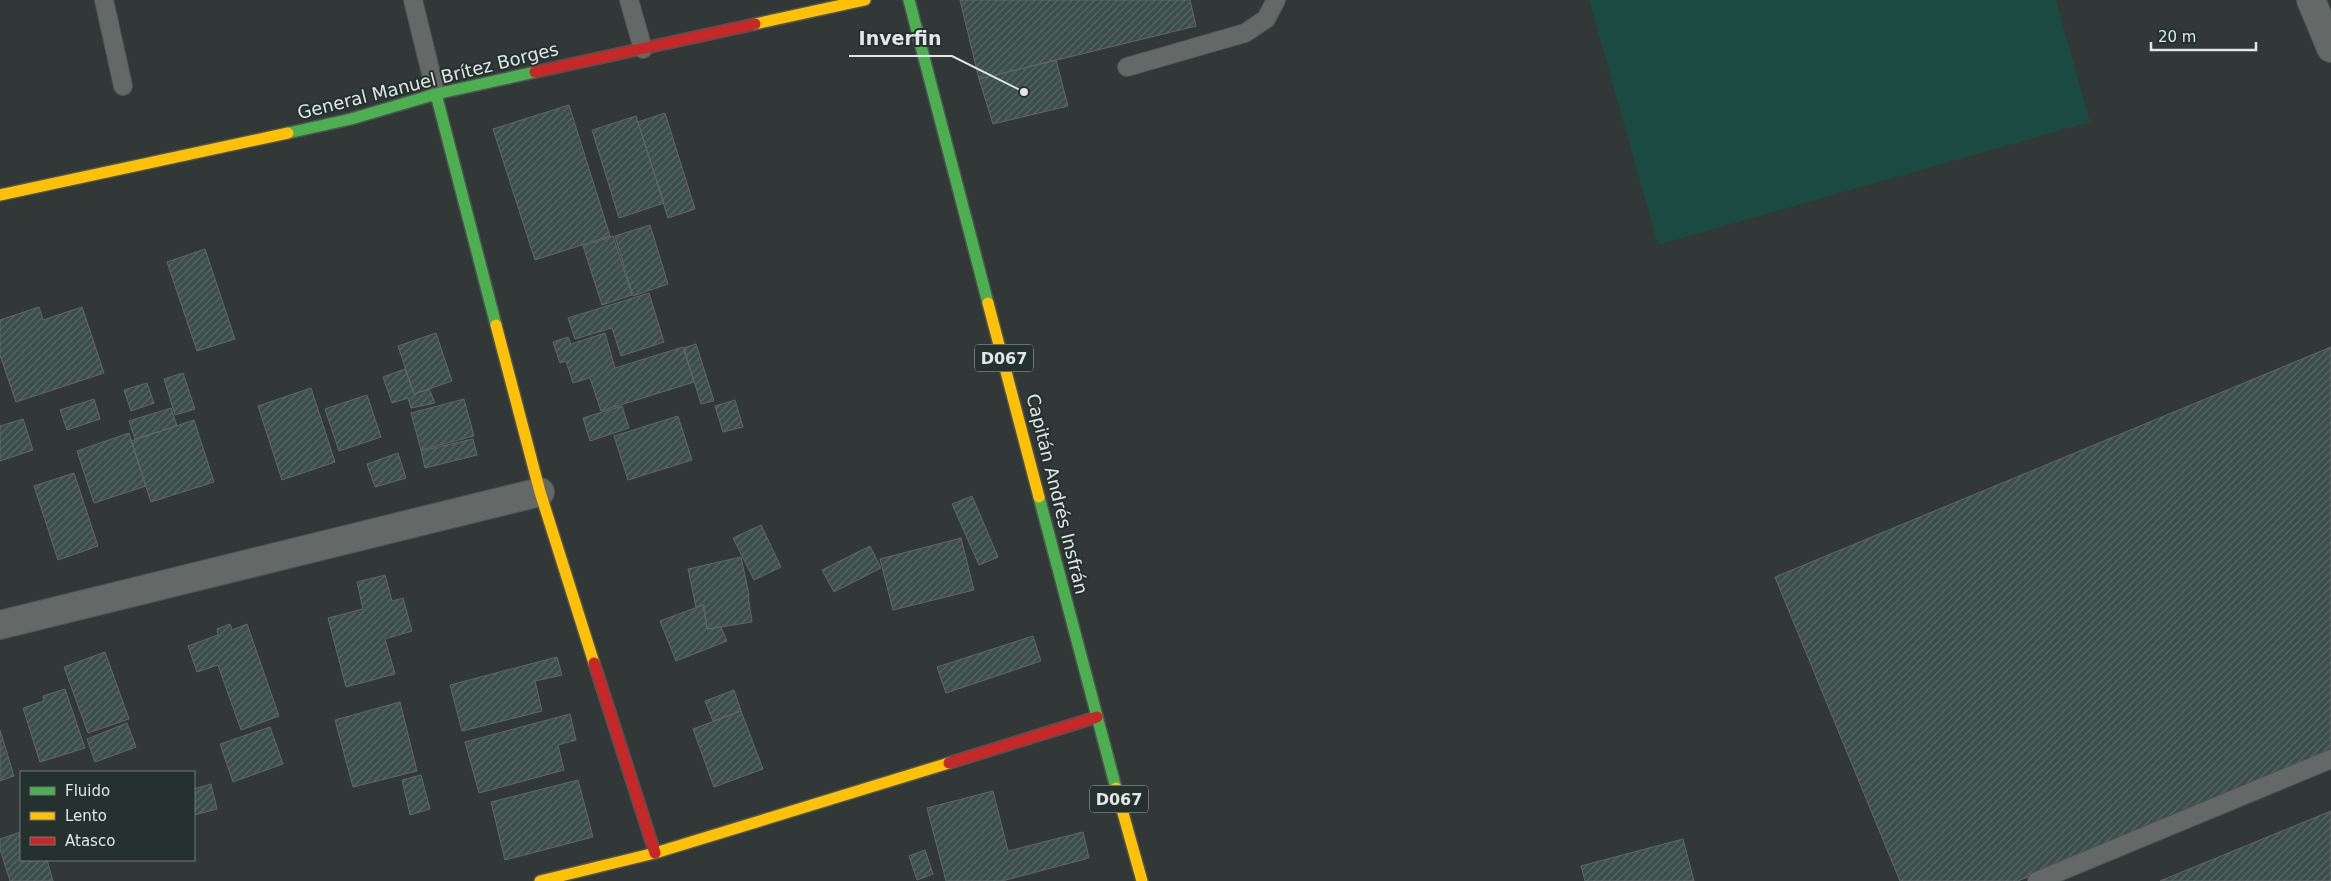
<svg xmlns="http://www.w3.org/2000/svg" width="2331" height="881" font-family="'DejaVu Sans',sans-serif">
<defs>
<pattern id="building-hatch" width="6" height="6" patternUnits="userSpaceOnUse" patternTransform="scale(1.25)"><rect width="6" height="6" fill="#3c4e4b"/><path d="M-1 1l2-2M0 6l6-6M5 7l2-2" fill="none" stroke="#586865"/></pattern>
</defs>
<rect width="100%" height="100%" fill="#323837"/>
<path fill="#1a4a41" d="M1589,0h467l34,122 -432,123z"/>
<path fill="url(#building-hatch)" stroke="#626766" d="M960,0h230l6,26 -217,53z
M1056,60l12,46 -75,18 -14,-45z
M569,105l41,131 -75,24 -42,-131z
M665,113l30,96 -27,9 -30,-96z
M636,116l28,87 -45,15 -27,-88z
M650,225l18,59 -35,12 -18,-60z
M613,236l19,59 -30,10 -19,-59z
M205,249l30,90 -38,12 -30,-89z
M649,293l15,49 -43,14 -9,-28 -37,11 -7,-21z
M39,307l4,13 39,-13 22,66 -88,29 -16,-47v-35z
M436,333l16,48 -38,13 -16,-48z
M605,333l10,35 68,-21 11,35 -93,29 -11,-33 -17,5 -7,-22 -6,2 -7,-21 15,-5 3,7z
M696,344l18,57 -13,3 -17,-56z
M2331,347v405l-313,129h-118l-125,-304z
M405,369l9,25 15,-5 6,14 -24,5 -3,-10 -16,5 -9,-26z
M183,373l12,36 -20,6 -11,-36z
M147,383l7,20 -23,8 -7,-21z
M311,388l24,74 -53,18 -24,-74z
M367,395l14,42 -42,14 -14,-42z
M94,399l6,20 -33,11 -7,-20z
M464,399l10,37 -53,14 -10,-37z
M735,400l8,27 -20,5 -8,-26z
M622,406l7,22 -39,13 -7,-23z
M171,408l6,18 -42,13 -6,-18z
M678,416l14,44 -64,20 -14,-44z
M23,419l10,31 -33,11v-35z
M194,420l20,62 -63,20 -20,-61z
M129,433l17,53 -52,17 -17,-52z
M473,439l4,16 -52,13 -4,-17z
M398,453l8,25 -31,9 -8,-23z
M74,473l24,73 -40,14 -24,-74z
M972,496l26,61 -19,8 -27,-61z
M761,525l20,42 -27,13 -21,-42z
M961,538l13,52 -81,20 -13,-51z
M870,546l11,22 -47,24 -12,-22z
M741,557l8,38h-1l4,27 -45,7 -3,-24 -8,2 -8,-38z
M385,575l7,26 11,-3 9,33 -27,8 10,35 -49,13 -18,-69 35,-9 -6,-27z
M703,605l4,24 14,-2 6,14 -51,20 -16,-40z
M230,624l2,6 15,-6 32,92 -38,14 -23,-65 -21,7 -9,-26 30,-11 -1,-6z
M1033,636l8,25 -95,32 -9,-26z
M105,652l24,67 -41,14 -24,-66z
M557,657l5,18 -27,6 7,30 -80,20 -12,-46z
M65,689l20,59 -45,14 -17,-54 21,-7 -1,-5z
M734,690l7,21 -28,10 -8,-20z
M400,702l17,69 -64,16 -18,-67z
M741,711l22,58 -49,18 -21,-58z
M570,714l6,26 -18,5 6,25 -85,23 -14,-51z
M127,723l9,24 -41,15 -8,-23z
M270,727l13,37 -50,18 -13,-38z
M0,730l14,46 -14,5z
M421,775l9,34 -20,6 -8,-35z
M578,780l15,57 -88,23 -14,-58z
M211,784l6,25 -23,6v-26z
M993,791l15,60 75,-19 6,26 -87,23h-56l-19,-73z
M2331,811v70h-171z
M21,832v28h26l6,21h-43l-10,-32v-10z
M1683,839l11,42h-109l-4,-15z
M925,850l8,24 -16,6 -8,-24z"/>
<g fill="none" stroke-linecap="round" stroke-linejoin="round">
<g stroke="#4e5452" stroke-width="20">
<path id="lane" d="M104,0l19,86
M413,0l23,94
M629,0l14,49
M1127,67l118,-34 21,-14 10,-19
M2037,881l294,-122"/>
</g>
<g stroke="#4e5452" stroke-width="30">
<path id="street" d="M2311,0l20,48
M0,625l540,-133"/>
</g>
<g stroke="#4e5452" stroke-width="14">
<path id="fast" d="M909,0l79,303
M436,94l60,231
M288,133l63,-14 85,-25 99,-22
M1039,497l77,291"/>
</g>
<g stroke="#4e5452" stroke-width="14">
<path id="slow" d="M755,24l110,-24
M0,195l288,-62
M988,303l51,194
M496,325l44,167 54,171
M1116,788l26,93
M540,881l115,-28 294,-90"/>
</g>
<g stroke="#4e5452" stroke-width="14">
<path id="jam" d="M535,72l220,-48
M594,663l61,190
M949,763l148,-46"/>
</g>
<use href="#lane" stroke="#646968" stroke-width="18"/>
<use href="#street" stroke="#646968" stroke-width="28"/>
<use href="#fast" stroke="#4caf50" stroke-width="11"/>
<use href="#slow" stroke="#ffc107" stroke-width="11"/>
<use href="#jam" stroke="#c62828" stroke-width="11"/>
</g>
<g text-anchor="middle" stroke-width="4" stroke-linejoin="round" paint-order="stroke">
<g fill="#25312e" stroke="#a8b0ae" stroke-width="1">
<rect x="975" y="344.5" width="58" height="27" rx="4"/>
<rect x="1090" y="785.5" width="58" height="27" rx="4"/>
</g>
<g font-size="16" font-weight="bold" fill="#e0e7e5">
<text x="1004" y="364">D067</text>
<text x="1119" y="805">D067</text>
</g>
<g font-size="18" fill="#e0e7e5" stroke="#25312e">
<text transform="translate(428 81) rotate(-14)" y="6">General Manuel Brítez Borges</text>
<text transform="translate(1057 494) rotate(76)" y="6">Capitán Andrés Insfrán</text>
</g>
</g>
<path fill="none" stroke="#e0e7e5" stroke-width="2" d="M1024 92L952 56H849"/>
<circle fill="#e0e7e5" stroke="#25312e" stroke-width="2" cx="1024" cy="92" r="5"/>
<g font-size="19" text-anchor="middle" font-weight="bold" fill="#e0e7e5" stroke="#25312e" stroke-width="4" stroke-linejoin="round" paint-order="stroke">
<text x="900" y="45">Inverfin</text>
</g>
<rect x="20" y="771" width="175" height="90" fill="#25312e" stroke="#707a77"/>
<rect x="30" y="787" width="25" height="8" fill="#4caf50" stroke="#707a77"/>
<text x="65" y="796" font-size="15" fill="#e0e7e5">Fluido</text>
<rect x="30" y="812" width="25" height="8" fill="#ffc107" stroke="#707a77"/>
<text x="65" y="821" font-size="15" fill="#e0e7e5">Lento</text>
<rect x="30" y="837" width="25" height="8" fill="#c62828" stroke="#707a77"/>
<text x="65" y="846" font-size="15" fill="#e0e7e5">Atasco</text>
<path d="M2151 42v8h105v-8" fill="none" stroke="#e0e7e5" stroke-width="2.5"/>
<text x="2158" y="42" font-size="15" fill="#e0e7e5" stroke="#25312e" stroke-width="4" paint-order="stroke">20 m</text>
</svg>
